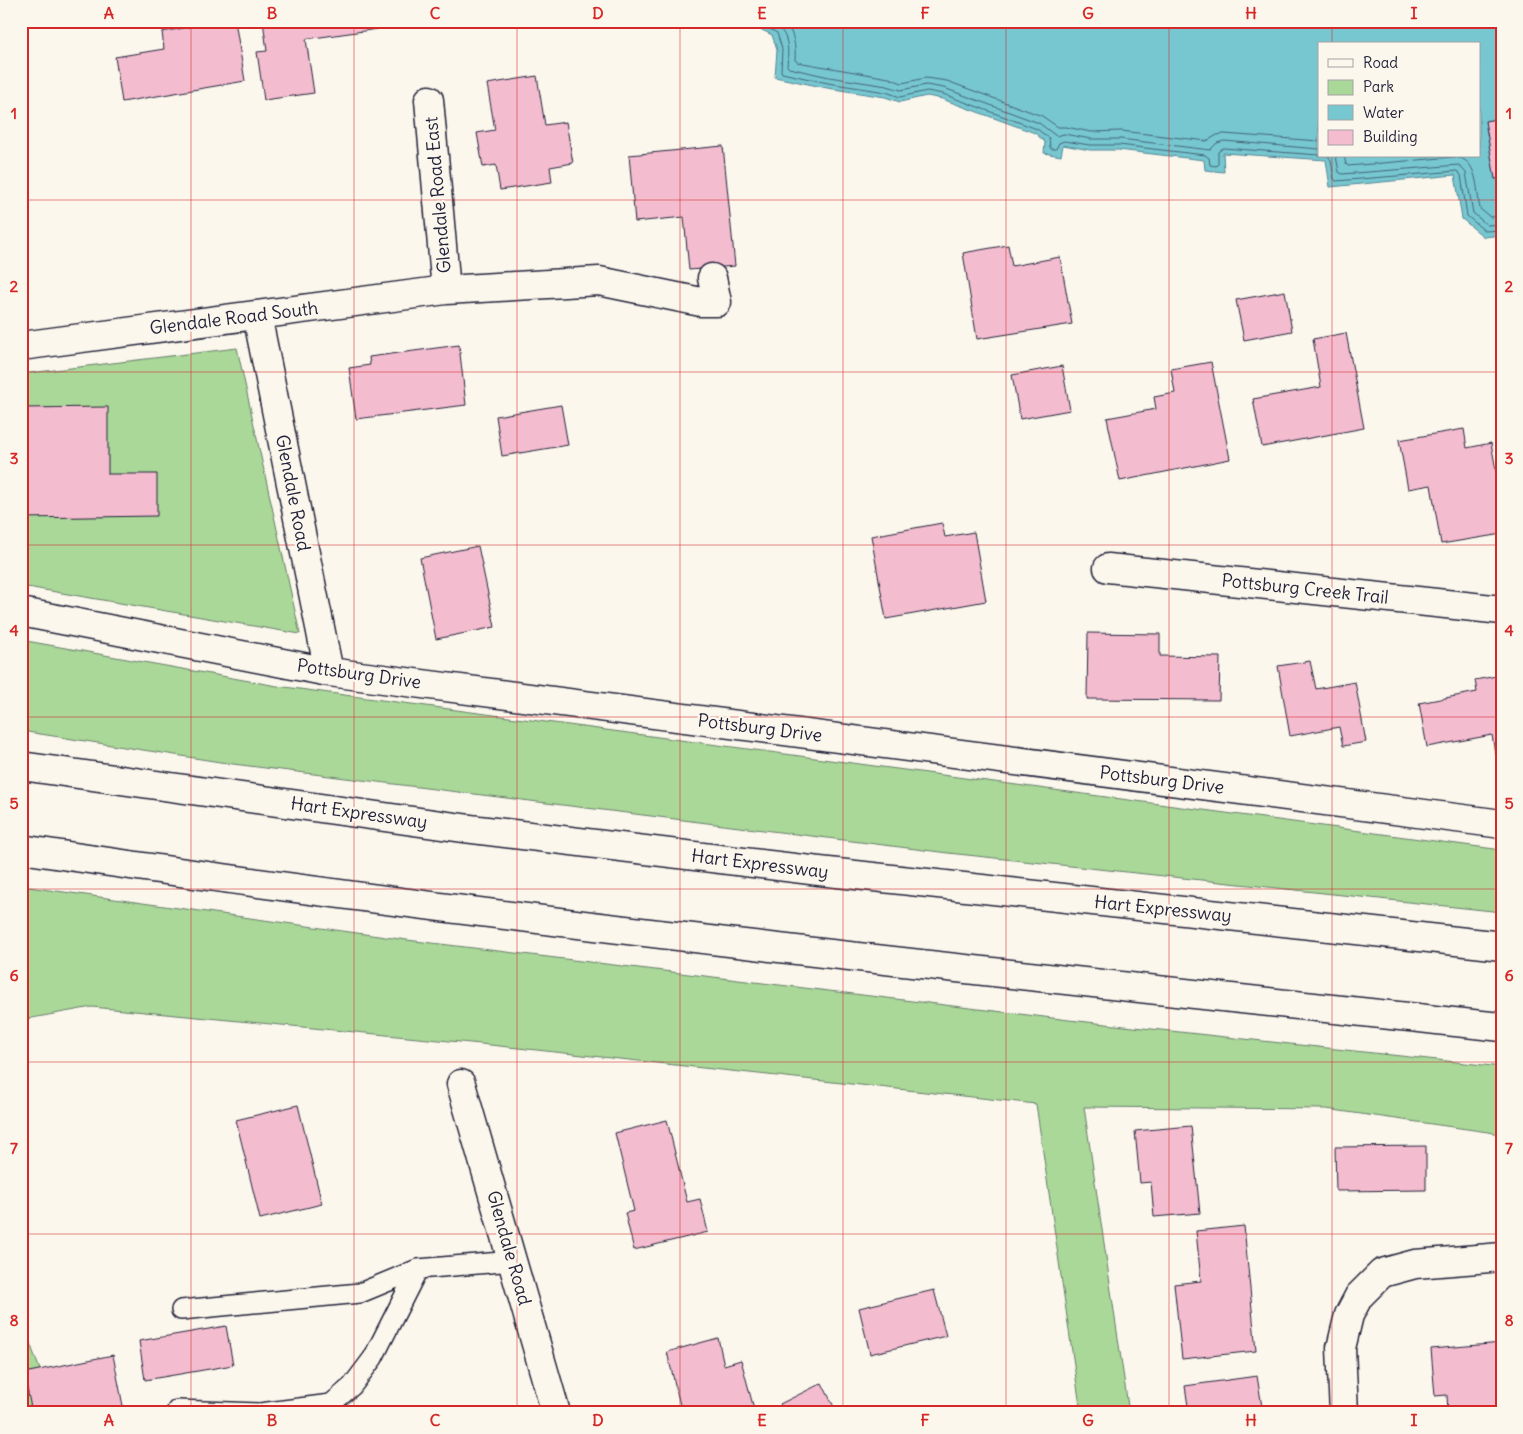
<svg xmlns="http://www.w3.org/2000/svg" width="1523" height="1434" font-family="Delius,sans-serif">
<rect width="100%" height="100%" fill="#fbf7ec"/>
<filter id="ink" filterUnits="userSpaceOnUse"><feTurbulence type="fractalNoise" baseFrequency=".02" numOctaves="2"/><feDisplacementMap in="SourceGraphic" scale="10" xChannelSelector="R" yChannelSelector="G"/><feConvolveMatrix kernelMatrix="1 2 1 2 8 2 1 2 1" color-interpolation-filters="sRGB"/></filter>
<g filter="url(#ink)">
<path fill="#aad898" stroke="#667d6a" d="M237,348l63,286 -279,-48v-212z
M21,640l256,46 1225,164v62l-554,-59 -715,-89 -212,-33z
M21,886l386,54 662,80 433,47v67l-176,-25 -242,-2 45,306h-48l-45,-309 -555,-60 -389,-37 -71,13z
M21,1319l35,94h-35z"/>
<path fill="#76c7d0" stroke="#548594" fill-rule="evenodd" d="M744,21h758v214l-18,2 -22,-18 -7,-44 -125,12 -4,-27 -103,-7 1,19 -19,-2 -1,-10 -86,-10h-28l-27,-5 -2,11 -17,-3 1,-11 -10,-9 -93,-34 -15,-3 -27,6 -15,-5 -58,-9 -52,-11 2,-27 -5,-15zM1319,44h160v112h-160z"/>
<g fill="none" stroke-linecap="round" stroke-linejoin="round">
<path stroke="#446477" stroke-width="1" d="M755,21l22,12 5,16 -1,22 1,2 46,10 58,9 14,5 27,-6 16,3 94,35 12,9 1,9 1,2h5l3,-6 5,-2 26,4h29l86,10 4,3 1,7 6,1 2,-2v-12l5,-4 96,7
M769,21c20,10 20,25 18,45l2,2 40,9 58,9 14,4 25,-5 18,3 95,35 17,13 8,-2 27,5h29l90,11 7,-7 7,-2 95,8
M784,21c10,11 12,26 11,39l2,2 92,16 13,5 24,-5 21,3 95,35 16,11h8l25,5 30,-1 86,10 10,-6 7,-1 95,7
M1328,156l3,4 3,19 2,2 121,-10 4,4 6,41 18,15 17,-1
M1336,156l3,16 3,2 117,-9 7,8 7,40 14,12 15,-1
M1344,156l2,8 2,2 105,-9c26,0 23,33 27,52l10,8 12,-1"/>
</g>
<path fill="#f4bccf" stroke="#22223b" d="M222,21h13l10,60 -123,21 -7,-45 49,-8 -2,-17z
M263,21h114l1,8 -72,10 8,54 -50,7 -7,-48 10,-1z
M537,76l8,49 21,-3 7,41 -23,4 2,15 -52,8 -4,-25 -13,2 -6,-34 18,-3 -8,-46z
M1502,118v60l-7,1 -10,-58z
M723,146l12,120 -46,4 -5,-53 -49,5 -6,-67z
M1008,245l4,21 48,-9 12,67 -95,15 -14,-86z
M1285,291l7,40 -48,9 -8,-40z
M1346,333l18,95 -102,19 -9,-48 68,-12 -8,-48z
M459,345l7,60 -110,14 -7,-51 21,-3 -1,-8z
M1211,362l19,97 -110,22 -13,-63 49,-9 -2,-12 21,-4 -4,-24z
M1062,366l8,44 -50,9 -8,-44z
M561,405l7,40 -66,11 -6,-40z
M108,407v67h49v42l-136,2v-110z
M1464,429l3,19 24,-5 7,38h4v53l-61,10 -10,-59 -23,4 -9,-49z
M942,523l3,14 29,-5 12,69 -100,18 -15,-83z
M478,546l17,81 -59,12 -16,-81z
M1088,633l72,1v22l60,1 -1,43 -132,-1z
M1310,661l6,28 39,-7 11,60 -23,4 -4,-19 -49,9 -12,-70z
M1502,675v77l-7,1 -3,-18 -65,12 -8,-44 58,-11 -2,-12z
M298,1105l24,99 -62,15 -24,-99z
M667,1120l20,82 13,-3 8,33 -74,18 -9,-37 9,-2 -19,-78z
M1191,1126l9,87 -46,4 -3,-35 -11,1 -5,-52z
M1426,1146v44l-90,1 -1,-44z
M1244,1226l12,125 -74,8 -8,-75 27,-3 -5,-50z
M934,1290l12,46 -76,18 -11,-46z
M226,1326l7,39 -88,15 -6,-39z
M718,1338l6,27 17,-5 14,53h-73l-15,-61z
M1502,1343v70h-54l-1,-18 -12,1 -4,-47z
M113,1355l10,51 -34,7h-57l-8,-40z
M1257,1376l6,37h-74l-4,-27z
M822,1383l15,30h-52l-5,-9z"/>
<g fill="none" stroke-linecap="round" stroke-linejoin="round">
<g stroke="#22223b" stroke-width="22">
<path id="service" d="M181,1310l179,-17 58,-24 95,-8
M177,1410l82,3
M260,1413l71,-9 21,-18 21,-28 45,-89"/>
</g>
<g stroke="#22223b" stroke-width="31">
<path id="minor" d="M429,100l17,190
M257,315l72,357
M21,346l425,-56 153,-9 102,21h16l-5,-24
M1108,568l394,42
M21,612l308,60 1173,152
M461,1084l95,329
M1344,1413l-3,-65 8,-33 10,-19 23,-23 33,-9 87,-7"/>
</g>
<g stroke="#22223b" stroke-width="31">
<path id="motorway" d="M21,766l442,62 356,43 683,75
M21,849c492,74 987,125 1481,178"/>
</g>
<use href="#service" stroke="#fbf7ec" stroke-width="19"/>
<use href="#minor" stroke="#fbf7ec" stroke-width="28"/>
<use href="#motorway" stroke="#fbf7ec" stroke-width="28"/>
</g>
</g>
<path fill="none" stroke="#d62828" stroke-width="1" stroke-opacity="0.55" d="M191,21v1392M354,21v1392M517,21v1392M680,21v1392M843,21v1392M1006,21v1392M1169,21v1392M1332,21v23M1332,156v1257M21,200h1481M21,372h1481M21,545h1481M21,717h1481M21,889h1481M21,1062h1481M21,1234h1481"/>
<g text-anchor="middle" stroke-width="4.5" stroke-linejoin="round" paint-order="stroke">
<g font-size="18" fill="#22223b" stroke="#fbf7ec">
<text transform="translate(438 195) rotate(-95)" y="6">Glendale Road East</text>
<text transform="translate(234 318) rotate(-7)" y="6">Glendale Road South</text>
<text transform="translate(293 493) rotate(79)" y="6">Glendale Road</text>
<text transform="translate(1305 589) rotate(6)" y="6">Pottsburg Creek Trail</text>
<text transform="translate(359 674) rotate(8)" y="6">Pottsburg Drive</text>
<text transform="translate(760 728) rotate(7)" y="6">Pottsburg Drive</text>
<text transform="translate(1162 780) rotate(7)" y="6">Pottsburg Drive</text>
<text transform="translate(359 813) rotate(8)" y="6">Hart Expressway</text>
<text transform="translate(760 864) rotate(7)" y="6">Hart Expressway</text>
<text transform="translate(1163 909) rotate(6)" y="6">Hart Expressway</text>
<text transform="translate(509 1248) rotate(74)" y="6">Glendale Road</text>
</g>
</g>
<rect width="1523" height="1434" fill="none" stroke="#fbf7ec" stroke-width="55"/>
<rect x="1318" y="42" width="162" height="115" fill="#fbf7ec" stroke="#a4a2a5"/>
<rect x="1328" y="59" width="25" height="8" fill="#fbf7ec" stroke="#a4a2a5"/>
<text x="1363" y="68" font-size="15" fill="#22223b">Road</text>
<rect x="1328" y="80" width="25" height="15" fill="#aad898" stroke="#a4a2a5"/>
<text x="1363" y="92" font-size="15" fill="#22223b">Park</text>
<rect x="1328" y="105" width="25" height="15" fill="#76c7d0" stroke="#a4a2a5"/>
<text x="1363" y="118" font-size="15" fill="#22223b">Water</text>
<rect x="1328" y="130" width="25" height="15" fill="#f4bccf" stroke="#a4a2a5"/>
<text x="1363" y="142" font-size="15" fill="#22223b">Building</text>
<rect x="28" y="28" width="1468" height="1378" fill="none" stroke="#d62828" stroke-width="2"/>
<g font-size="16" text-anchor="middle" font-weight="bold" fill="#d62828">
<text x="109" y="19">A</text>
<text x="272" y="19">B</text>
<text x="435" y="19">C</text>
<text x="598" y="19">D</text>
<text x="762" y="19">E</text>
<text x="925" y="19">F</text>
<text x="1088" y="19">G</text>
<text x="1251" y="19">H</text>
<text x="1414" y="19">I</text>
<text x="14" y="119">1</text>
<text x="1509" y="119">1</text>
<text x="14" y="292">2</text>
<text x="1509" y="292">2</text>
<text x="14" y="464">3</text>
<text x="1509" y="464">3</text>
<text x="14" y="636">4</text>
<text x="1509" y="636">4</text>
<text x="14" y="809">5</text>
<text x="1509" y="809">5</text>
<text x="14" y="981">6</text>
<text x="1509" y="981">6</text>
<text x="14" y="1154">7</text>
<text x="1509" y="1154">7</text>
<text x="14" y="1326">8</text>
<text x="1509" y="1326">8</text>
<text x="109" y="1426">A</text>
<text x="272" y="1426">B</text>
<text x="435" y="1426">C</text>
<text x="598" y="1426">D</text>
<text x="762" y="1426">E</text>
<text x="925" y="1426">F</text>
<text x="1088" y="1426">G</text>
<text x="1251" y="1426">H</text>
<text x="1414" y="1426">I</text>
</g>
</svg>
